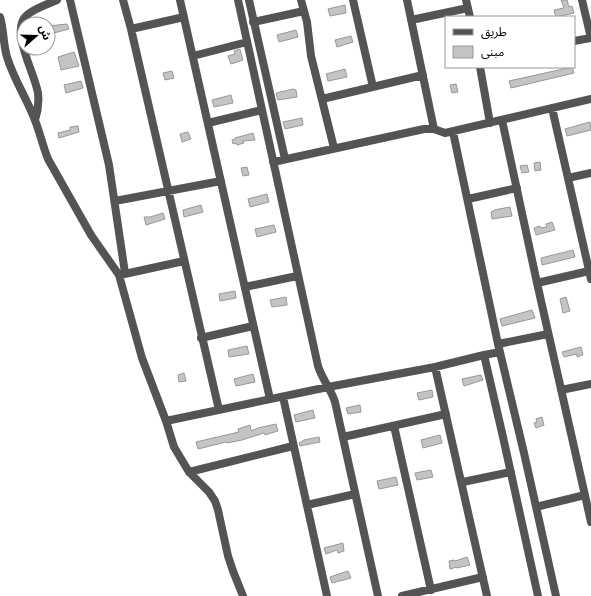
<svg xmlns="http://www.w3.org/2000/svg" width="591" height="596" font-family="'Work Sans','Noto Sans Arabic',sans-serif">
<rect width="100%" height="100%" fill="#fff"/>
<path fill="#c4c4c4" stroke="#989898" d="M561,0h6l2,7 3,-1 2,7 -18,4 -2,-7 10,-2z
M345,5l1,8 -16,3 -2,-7z
M67,24l2,5 -19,5 -2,-8z
M296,30l2,7 -19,5 -2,-7z
M351,36l2,6 -16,5 -2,-7z
M240,49l3,11 -12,4 -3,-8 7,-2 -1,-3z
M74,52l5,14 -18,4 -3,-13z
M572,67l2,6 -63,15 -2,-7z
M345,69l2,8 -19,4 -2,-7z
M172,71l2,7 -9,2 -2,-7z
M81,81l2,7 -17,5 -2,-8z
M456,84l2,8 -6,1 -2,-8z
M293,89l3,1 1,7 -19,3 -2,-7z
M231,95l2,8 -19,4 -2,-7z
M302,118l1,7 -18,4 -2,-7z
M590,122l1,8 -24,6 -2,-7z
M78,126l1,6 -20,6 -1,-5 12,-3v-3z
M188,132l3,7 -9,3 -2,-8z
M253,133l2,7 -12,1 1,2 -7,2 -1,-2 -3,1 -1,-4 3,-1v-1z
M540,162l1,8 -6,1 -1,-8z
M527,165l2,7 -7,1 -2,-7z
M247,167l2,8 -6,1 -2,-8z
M267,194l2,8 -19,5 -2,-8z
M201,205l2,7 -19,5 -1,-7z
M510,207l2,9 -20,3 -1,-7 3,-1v-1z
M163,213l2,6 -19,6 -2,-8h6z
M552,222l3,8 -19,5 -2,-7 6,-2 1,2 6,-1 -1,-3z
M274,225l2,7 -19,5 -2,-8z
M573,250l2,7 -33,8 -1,-7z
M235,291l1,7 -16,3 -1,-7z
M286,297l1,8 -15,2 -2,-7z
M566,297l4,14 -7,2 -3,-14z
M532,310l3,8 -33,8 -2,-7z
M247,346l2,8 -20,3 -1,-7z
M581,347l2,8 -6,2v-3l-13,3 -2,-5z
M184,373l2,8 -7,1 -1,-7z
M253,374l2,8 -19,4 -2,-7z
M481,375l2,5 -19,6 -2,-7z
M432,390l1,7 -14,3 -2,-7z
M360,405l1,7 -13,2 -2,-6z
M313,410l2,8 -19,4 -2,-7z
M542,417l2,8 -8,3 -2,-5 3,-1 -1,-3z
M276,424l2,7 -7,2 -6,2 -1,-2 -22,7 -15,3 -1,-1 -28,7 -2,-7 43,-10 -1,-3 12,-4 1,6 7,-3z
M440,435l2,8 -19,5 -2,-8z
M319,437l1,5 -20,4 -1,-3 5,-3z
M431,470l2,7 -16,3 -2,-7z
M396,477l2,8 -19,4 -2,-8z
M343,543l1,8 -6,2 -1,-3 -11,4 -2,-6z
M467,557l3,8 -13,3v-1l-7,2 -1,-8 5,-1 1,1z
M348,571l3,7 -19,5 -2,-6z"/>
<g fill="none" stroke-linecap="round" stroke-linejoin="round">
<path stroke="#545454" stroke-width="8" d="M70,0l39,165 16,108
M123,0l8,29 88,381
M180,0l90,399
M238,0l80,366c4,13 13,23 17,36l43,194
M249,0l36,159
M301,0l6,22 4,34 23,92
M353,0l20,87
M407,0l27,129
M466,0l4,17
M582,0l9,38
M0,17c4,13 3,27 7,40 6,20 17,37 25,56 7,15 10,31 16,46l43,76 28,40 23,83 24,63 8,26 15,25 20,20 6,9 3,9 10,46 5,15 10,25
M411,20l57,-12
M253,22l51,-11
M131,29l53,-12
M574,41l17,-3
M193,56l54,-14
M480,67l10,56
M322,99l101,-24
M552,108l39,171
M35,120c3,-9 4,-18 3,-27 -3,-20 -29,-63 -11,-78 8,-7 21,-11 30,-15
M502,120l35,163 54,239
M208,123l54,-13
M453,132l45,212 50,-10
M273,162l151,-33h10l11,4 146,-34
M568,178l23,-5
M468,199l49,-11
M115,201l106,-20
M120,275l64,-14
M537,283l52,-12
M245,287l52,-11
M201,338l52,-12
M498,344l26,109 32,143
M484,355l16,-3
M435,367l52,229
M561,390l30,-6
M283,397l44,199
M166,421l162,-34 107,-20 49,-12 19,82 35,159
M394,426l37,164
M343,437l103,-23
M189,472l104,-26
M463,482l48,-10
M307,505l48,-11
M536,507l49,-12
M402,596l81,-19"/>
</g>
<rect x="445" y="16" width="130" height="52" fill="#ffffff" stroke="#999999"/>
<rect x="453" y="29" width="20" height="6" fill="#545454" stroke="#999999"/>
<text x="481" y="36" font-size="12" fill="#000000">طريق</text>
<rect x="453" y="46" width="20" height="12" fill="#c4c4c4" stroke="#999999"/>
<text x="481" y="56" font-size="12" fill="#000000">مبنى</text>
<g transform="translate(36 36) rotate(70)"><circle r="19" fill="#ffffff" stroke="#999999"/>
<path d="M0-3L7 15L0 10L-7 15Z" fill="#000000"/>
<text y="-6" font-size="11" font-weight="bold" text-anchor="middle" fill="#000000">ش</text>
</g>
</svg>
